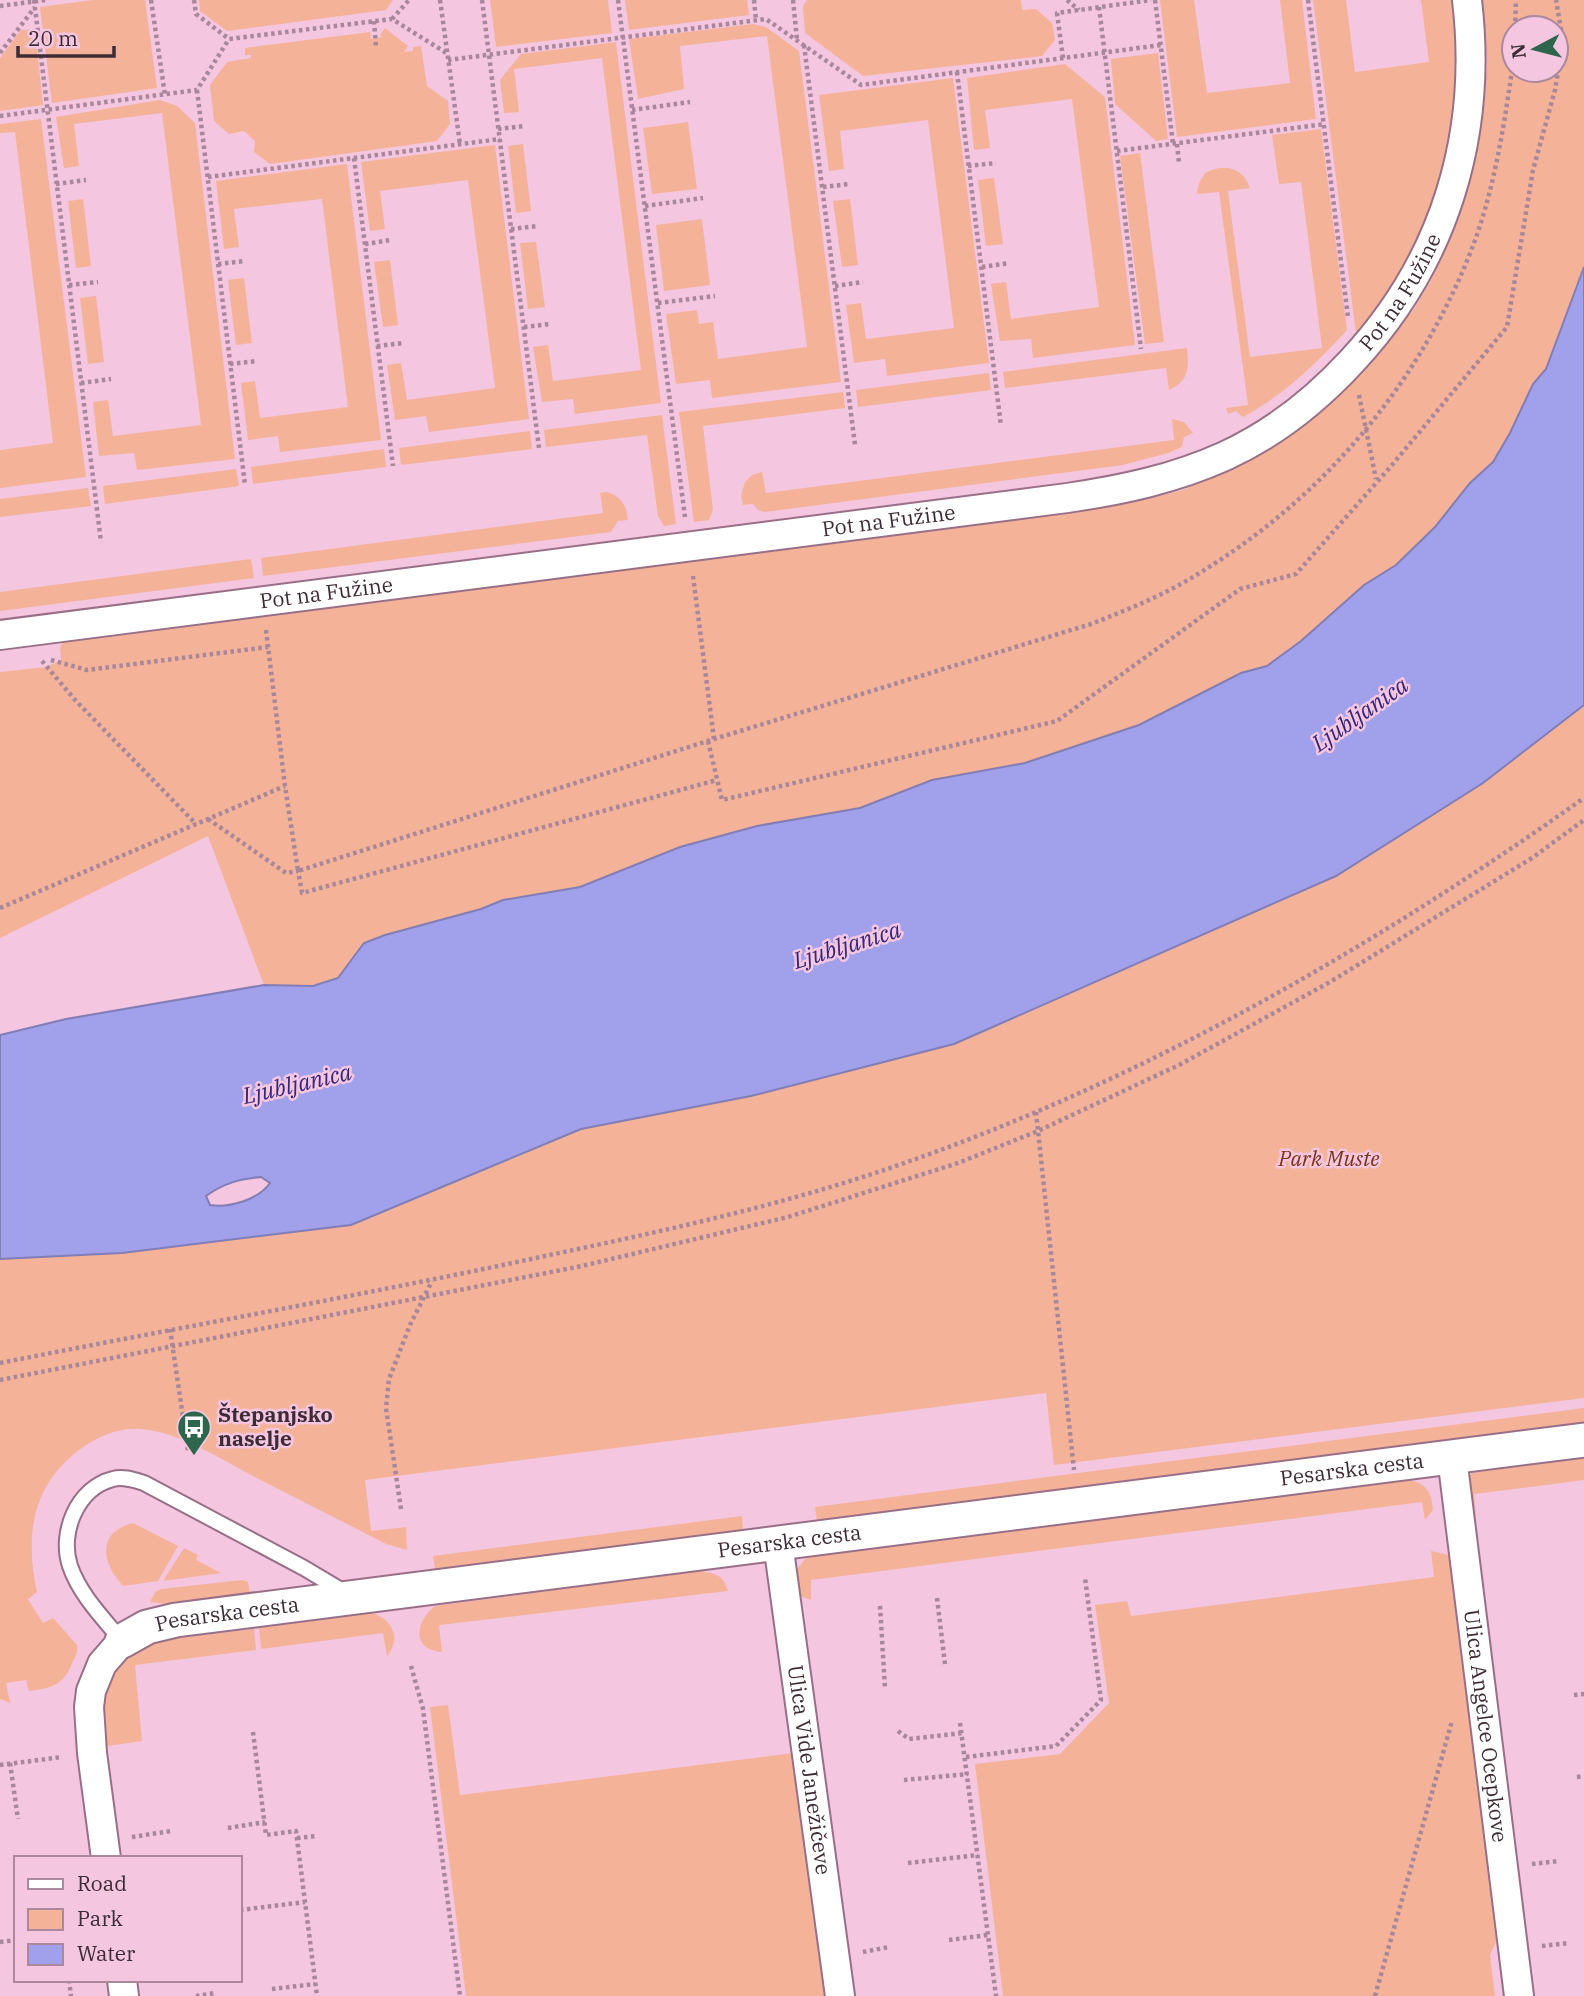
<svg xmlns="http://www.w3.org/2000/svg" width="1584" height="1996" font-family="'IBM Plex Serif',serif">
<rect width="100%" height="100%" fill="#f4c6e0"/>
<path fill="#f4b399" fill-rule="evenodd" d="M93,0h52l12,88 -105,15 -12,-96z
M199,0h194l-7,10 -159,21 -27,-20z
M490,0h118l4,33 -116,14z
M625,0h122l2,15 -120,15z
M807,0h214l1,10 14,-1 16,14 3,17 -13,16 -179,20 -58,-43 -2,-27z
M1160,0h34l13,93 83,-10 -10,-83h22l14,119 -139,18z
M1313,0h33l9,72 74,-10 -8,-62h30c18,117 -17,243 -95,333z
M1482,0h102v267l-38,102 -13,15 -23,49 -17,29 -23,21 -35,44 -39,38 -32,20 -63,56 -34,25 -26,7 -102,52 -114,38 -93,17 -72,28 -103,18 -77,21 -100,40 -77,13 -22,9 -117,34 -26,35 -25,9 -49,-2 -56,-149 -208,102v-266l46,-5 15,-7 -1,-13 3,-5 1007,-129 65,-11 48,-12 48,-22 94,-62 46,-44 43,-53 17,-29 24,-53 24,-86 8,-76zM1514,28h42v42h-42z
M753,24l13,3 33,24 42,331 -129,16 -2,-18 -34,4 -10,-70 31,-4 2,14 14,-2 5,37 89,-12 -40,-311 -87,10 4,43 -46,10 -9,-60z
M385,28l23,18 -4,6 9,-1v-4l8,-1 6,40 21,15 2,23 -13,17 -167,23 -16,-12 1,-11 -11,-10 -15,3 -15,-13 -4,-36 17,-23 24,-4v-3h-6v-7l125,-16 1,7 11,-2 -2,-2z
M35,29l8,76 -43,6v-53l21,-28z
M616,42l45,361 -86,11 -2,-15 -31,3 -9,-55 15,-2 5,36 88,-11 -39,-312 -88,11 5,43 -15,1 -4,-33 21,-26z
M1158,53l10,86 -12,2 -41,-37 -4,-45z
M1065,64l40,33 30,248 -102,13 -2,-19 -31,2 -9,-57 15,-2 5,37 88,-12 -27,-208 -87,11 5,38 -16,2 -7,-72z
M953,78l36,285 -102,13 -2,-17 -31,4 -8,-58 15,-2 5,36 88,-11 -26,-208 -88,11 4,38 -15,2 -10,-76z
M160,100l17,6 18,17 40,336 -98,11 -3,-17 -35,3 -6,-54 15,-2 5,36 88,-11 -39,-312 -88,11 5,42 -15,2 -8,-51z
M41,119l45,358 -86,11v-38l53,-7 -38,-311 -15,1v-9z
M688,122l9,67 -45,5 -9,-66z
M1321,129l26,201c-31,34 -63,65 -104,87l-7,-6 -8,3 -2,-6 22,-3 -29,-213 -22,2 2,-11 6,-10c19,-10 38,-6 45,15l-22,3 22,166 72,-9 -21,-166 -22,2 -7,-49z
M523,144l8,67 -15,2 -8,-67z
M495,145l34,274 -100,13 -3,-16 -31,4 -8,-55 14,-2 6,37 88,-12 -27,-208 -88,11 5,38 -15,2 -9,-69z
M1140,153l24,189 -19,2 -25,-188z
M347,164l34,276 -101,12 -2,-16 -30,4 -7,-57 14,-2 5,37 88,-11 -26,-208 -88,10 5,38 -15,2 -8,-68z
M994,178l9,66 -17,2 -8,-66z
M83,199l8,67 -15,2 -8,-67z
M850,199l8,66 -16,2 -9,-66z
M702,219l8,66 -46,6 -8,-66z
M536,242l9,65 -17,2 -8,-66z
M390,260l8,65 -15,2 -9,-65z
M244,278l8,65 -16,2 -8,-65z
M96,296l8,66 -16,2 -8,-66z
M1187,348c2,20 2,33 -18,42l-3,-22 -161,20 -2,-16z
M989,373l2,17 -133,17 -2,-17z
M843,392l2,16 -142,18 10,84 -4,10 -15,2 -15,-110z
M662,415l14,109 -12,2 -6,-10 -11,-81 -101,12 -2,-17z
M1172,419l12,3 9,11 -9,4 -2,10 -14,6 -45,12 -358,47 -7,-2 -5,-6 -10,1 -2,-9 4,-14 7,-7 10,-3 4,21 408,-53z
M530,431l2,18 -131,16 -2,-17z
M384,449l2,18 -133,17 -2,-17z
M236,469l3,17 -134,18 -2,-18z
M88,488l3,18 -91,11v-18z
M607,492c14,4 20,14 21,28l-10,1 -7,11 -348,44 -2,-18 342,-45 -3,-20z
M251,559l3,19 -254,33v-19z
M1584,705v693l-530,67 -8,-72 -681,87 6,51 35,-4 1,23 -21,-6c-44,-23 -89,-45 -133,-68 -32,-17 -76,-45 -113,-47 -31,-2 -63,18 -83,42 -29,35 -29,79 -20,121l-9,7 15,24 10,-5 24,27c1,7 -1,10 -4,16 -9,24 -20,27 -44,30l-3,-11 -20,3 4,20 -10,-4v-440l122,-6 229,-28 230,-96 170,-33 585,-220 147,-93z
M1584,1408v14l-767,99 -2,-14z
M1584,1457v23l-110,14 2,21 -8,-5 -3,-29 7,-8z
M1408,1480c18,2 24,13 25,30l-8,10 -3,-18 -611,78v20l-11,-4 -6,-17 4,-11 9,-11z
M742,1516l1,14 -308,39 -2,-13z
M133,1523l45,23 -20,35 -35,5c-21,-22 -27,-54 10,-63z
M184,1548l14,7 -2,5 25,13 -58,8z
M1431,1551l18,4 7,14 47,358 -13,28 5,41h-492l-28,-232 85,-10 49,-51 -14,-98 32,-4 4,15 303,-39z
M700,1571c16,3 23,3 28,20l-289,34 3,27c-32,-3 -26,-31 -7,-46z
M242,1580l6,2 2,12 -83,10 -17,-2 5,-10 6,-3z
M371,1613c21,5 31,25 16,43l-4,-23 -122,16 -2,-21z
M254,1629l2,21 -121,15 7,76 -35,5c-1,-13 -5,-26 -4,-39 1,-34 26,-57 57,-67z
M448,1705l12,90 333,-42 40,243h-367l-36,-289z"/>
<path fill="#a0a0eb" stroke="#827db5" stroke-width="2" fill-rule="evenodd" d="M1584,267v438l-101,78 -147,93 -382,168 -203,52 -170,33 -230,96 -229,28 -122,6v-224l66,-16 198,-34 49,1 25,-8 26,-35 21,-8 96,-26 22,-9 77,-13 100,-40 77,-21 103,-18 72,-28 93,-17 114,-38 102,-52 26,-7 34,-25 63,-56 32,-20 39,-38 35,-44 23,-21 17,-29 23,-49 13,-15zM261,1177l9,6c-12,17 -41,25 -60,22l-4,-9c18,-13 34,-17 55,-19z"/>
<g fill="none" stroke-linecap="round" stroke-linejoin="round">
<g stroke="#986f87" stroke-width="18">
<path id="service" d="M122,1641c-19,-23 -42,-46 -52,-75 -11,-33 7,-78 43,-87 10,-3 21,1 31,4l160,85 42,25"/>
</g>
<g stroke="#986f87" stroke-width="32">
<g id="minor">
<path id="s1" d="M0,635l1067,-137c55,-8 107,-19 158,-42 48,-22 91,-56 127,-95 93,-100 131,-226 115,-361"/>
<path id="s2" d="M1452,1457l67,539"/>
<path id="s3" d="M778,1543l62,453"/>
<path d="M106,1858l-14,-105 -3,-46 2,-16 11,-27 20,-23"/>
<path d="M122,1980l2,16"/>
</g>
</g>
<g stroke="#986f87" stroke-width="37">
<g id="tertiary">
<path id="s4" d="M122,1641l25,-14 29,-7 1408,-180"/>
</g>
</g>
<path stroke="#a9879a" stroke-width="4.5" stroke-dasharray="3.5 3.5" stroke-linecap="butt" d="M34,0l67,542
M151,0l14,95
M194,0l2,14 33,25 163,-20 56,35
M440,0l20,144
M482,0l57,448
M618,0l67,517
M754,0l2,20
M793,0l4,40
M1067,0l12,10
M1155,0l18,144
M1308,0l40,317
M0,6l46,-6
M1099,7l42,342
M392,19l17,-19
M374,21l2,26
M1515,28l1,-28
M804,45l51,400
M0,53l35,-46
M1063,58l-6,-45 94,-13
M448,60l318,-41 95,66 300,-40
M957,72l44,354
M197,90l48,395
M632,110l58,-8
M0,116l197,-26 32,-51
M498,129l27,-3
M1177,144l2,19
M1117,151l208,-27
M354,158l39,308
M968,166l28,-3
M208,177l292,-38
M56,184l30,-4
M823,187l26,-3
M645,206l58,-8
M511,229l27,-3
M365,244l26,-4
M218,264l27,-3
M982,267l27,-4
M69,285l29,-3
M835,286l28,-4
M658,303l57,-7
M524,327l26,-3
M377,346l27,-3
M230,364l27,-3
M81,383l30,-4
M1359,395l17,84
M693,576l21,163
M266,630l19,156 13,85 416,-132 377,-115c38,-15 76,-30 110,-52 125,-76 222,-193 273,-329 22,-60 31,-124 40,-187
M51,660l36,10 181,-23
M42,661l34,40 120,123
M708,741l14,59 335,-79 183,-132 56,-15 96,-109 115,-138 26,-157 22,-80 8,-49 -7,-41
M208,819l78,54 12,-2 4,22 415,-113
M0,908l285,-122
M1036,1112l38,358
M170,1329l18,122
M0,1363c182,-36 364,-68 545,-107 114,-24 229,-49 339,-86 252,-85 484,-219 700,-372
M0,1380l582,-114 206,-49 170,-54 80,-32 143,-67 149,-82 202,-124 52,-38
M401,1509l-15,-101 3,-29 21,-54 22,-44
M937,1598l8,66
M880,1606l5,82
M411,1666l12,43 37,287
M1574,1695l10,-1
M960,1723l36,273
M898,1731l11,8 54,-6
M253,1732l13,103 30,-4 21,165
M966,1757l90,-11 45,-46 -16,-122
M10,1763l8,56
M0,1765l62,-8
M1577,1777l7,-1
M904,1780l64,-6
M228,1828l37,-6
M132,1837l39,-6
M297,1838l20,-2
M908,1863l70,-8
M1532,1864l27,-3
M240,1910l65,-8
M949,1940l39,-5
M0,1942l16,-2
M1542,1946l27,-3
M863,1952l26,-5
M69,1980l2,16
M272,1989l43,-5
M196,1996l19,-3
M1375,1996l77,-275"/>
<use href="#service" stroke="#fff" stroke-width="14"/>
<use href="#minor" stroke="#fff" stroke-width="28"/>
<use href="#tertiary" stroke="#fff" stroke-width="33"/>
</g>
<defs>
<g id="bus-pin" transform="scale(1.75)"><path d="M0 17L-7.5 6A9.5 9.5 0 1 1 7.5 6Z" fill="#2d654d" stroke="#f4c6e0"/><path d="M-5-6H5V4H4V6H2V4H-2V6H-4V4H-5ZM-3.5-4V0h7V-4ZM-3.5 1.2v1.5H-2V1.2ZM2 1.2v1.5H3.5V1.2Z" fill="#fff"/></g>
</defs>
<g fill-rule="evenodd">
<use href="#bus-pin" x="194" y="1427"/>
</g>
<g text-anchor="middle" stroke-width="5" stroke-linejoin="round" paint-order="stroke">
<g font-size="21" fill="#3d2c36" stroke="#f4c6e0">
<text dy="7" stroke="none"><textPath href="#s1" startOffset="1484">Pot na Fužine</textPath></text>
<text dy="7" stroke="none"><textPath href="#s1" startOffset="896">Pot na Fužine</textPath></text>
<text dy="7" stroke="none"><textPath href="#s1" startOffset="329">Pot na Fužine</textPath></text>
<text dy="7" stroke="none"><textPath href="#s4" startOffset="1244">Pesarska cesta</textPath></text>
<text dy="7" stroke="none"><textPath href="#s4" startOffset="677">Pesarska cesta</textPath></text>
<text dy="7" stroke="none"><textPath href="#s4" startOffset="110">Pesarska cesta</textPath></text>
<text dy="7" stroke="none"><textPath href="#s2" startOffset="271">Ulica Angelce Ocepkove</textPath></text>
<text dy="7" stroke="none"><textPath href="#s3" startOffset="229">Ulica Vide Janežičeve</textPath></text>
</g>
<g font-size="21" font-style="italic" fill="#7c3411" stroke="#f4c6e0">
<text x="1329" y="1166">Park Muste</text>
</g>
<g font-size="21" font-weight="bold" fill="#3d2c36" stroke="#f4c6e0" text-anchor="start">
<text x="218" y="1422">Štepanjsko<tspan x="218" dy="24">naselje</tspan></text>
</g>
<g font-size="23" font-style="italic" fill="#34287d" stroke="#f4c6e0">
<text transform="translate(1360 714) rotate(-35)" y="8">Ljubljanica</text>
<text transform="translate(847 945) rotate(-17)" y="8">Ljubljanica</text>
<text transform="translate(297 1084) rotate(-13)" y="8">Ljubljanica</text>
</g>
</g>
<rect x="14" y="1856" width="228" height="126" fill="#f4c6e0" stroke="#ab889c" stroke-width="2"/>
<rect x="28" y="1879" width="35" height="10" fill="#ffffff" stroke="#ab889c" stroke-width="2"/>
<text x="77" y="1891" font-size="21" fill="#3d2c36">Road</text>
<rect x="28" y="1909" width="35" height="21" fill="#f4b399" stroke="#ab889c" stroke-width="2"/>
<text x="77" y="1926" font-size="21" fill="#3d2c36">Park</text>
<rect x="28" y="1944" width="35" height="21" fill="#a0a0eb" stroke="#ab889c" stroke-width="2"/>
<text x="77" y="1961" font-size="21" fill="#3d2c36">Water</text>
<g transform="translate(1535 49) rotate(263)"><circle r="33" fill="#f4c6e0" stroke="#ab889c" stroke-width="2"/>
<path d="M0-5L12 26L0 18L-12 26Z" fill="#2d654d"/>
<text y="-10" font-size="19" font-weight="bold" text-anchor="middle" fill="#3d2c36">N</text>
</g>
<path d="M18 46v10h96v-10" fill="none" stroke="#3d2c36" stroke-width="3.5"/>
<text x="28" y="46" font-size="21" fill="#3d2c36" stroke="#f4c6e0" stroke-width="5" paint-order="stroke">20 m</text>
</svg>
